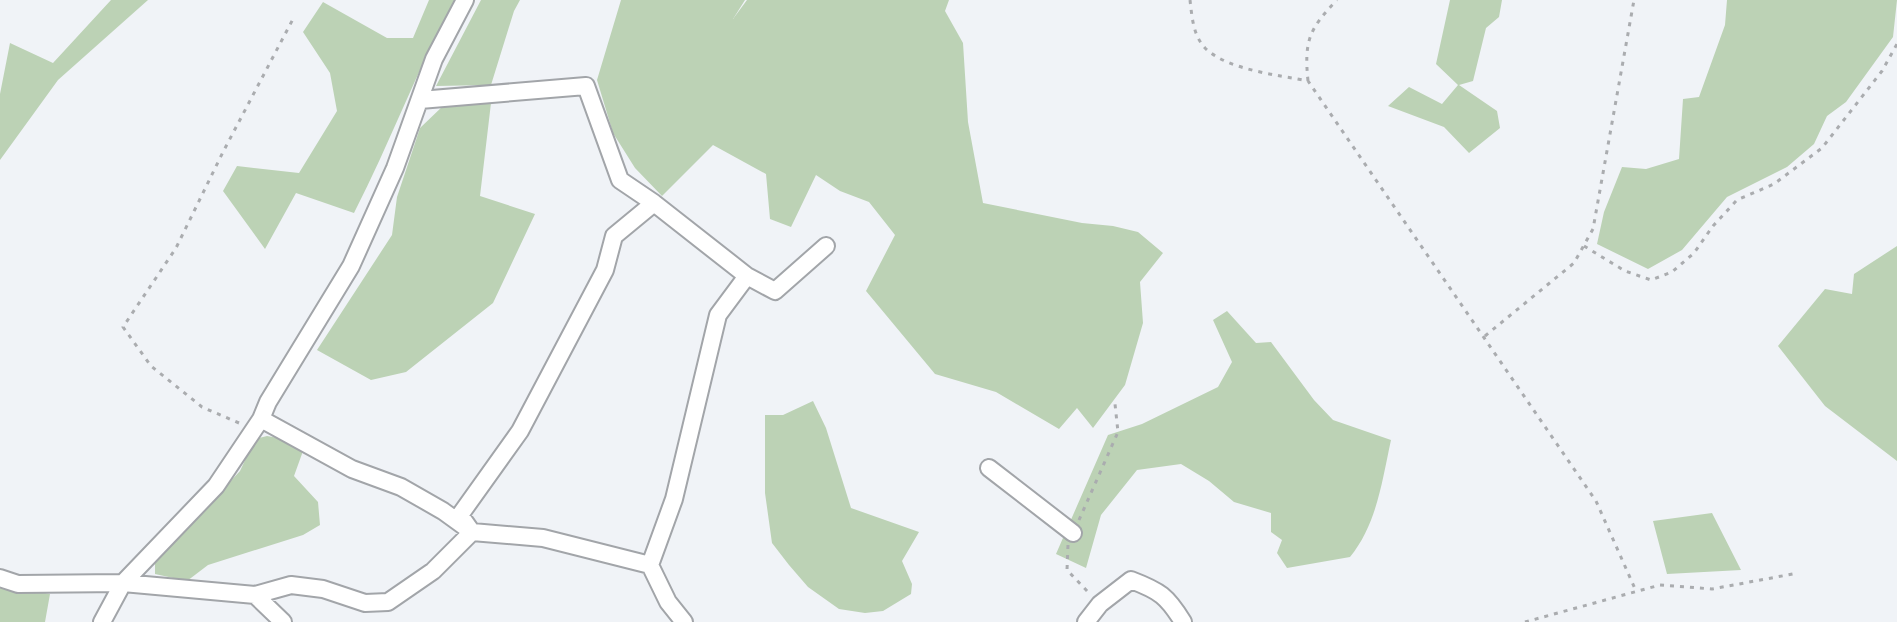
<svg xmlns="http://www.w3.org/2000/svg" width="1897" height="622" font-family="Karla,sans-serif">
<rect width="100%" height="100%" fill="#f0f3f7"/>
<path fill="#bcd2b5" d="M111,0h37l-90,80 -58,80v-66l10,-51 43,20z
M429,0h26c-38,69 -65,143 -101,213l-58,-20 -31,56 -42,-58 14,-25 62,7 38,-62 -7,-38 -27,-41 20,-30 64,36h26z
M481,0h39l-6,11 -23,74 -55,1z
M621,0h124l-12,19 14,-19h202l-4,11 18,32 5,79 15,81 99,20 31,3 25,6 25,21 -23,29 3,41 -18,62 -32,43 -16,-20 -18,21 -63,-37 -61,-18 -69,-83 29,-56 -26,-33 -29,-11 -24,-16 -25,52 -21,-8 -4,-45 -53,-29 -51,51 -27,-28 -22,-35 -16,-53z
M1450,0h52l-3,17 -13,11 -13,53 -14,4 38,26 3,17 -31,25 -25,-26 -56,-21 21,-19 33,17 16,-19 -22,-21z
M1727,0h170l-4,37 -47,65 -19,14 -13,28 -27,23 -60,30 -45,53 -34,19 -51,-25 7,-32 18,-45 24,2 33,-10 4,-60 16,-2 26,-72z
M491,103l-11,93 55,18 -42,89 -87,69 -35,8 -54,-30 75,-115 5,-38 23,-69 24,-23z
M1897,246v215l-72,-55 -47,-60 47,-57 27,5 2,-20z
M1227,311l29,32 15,-1 43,58 19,20 58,20c-9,41 -14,84 -41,117l-63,11 -10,-15 5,-13 -11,-8v-19l-37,-11 -25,-21 -28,-17 -44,6 -36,45 -15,53 -30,-14 52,-119 34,-11 76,-37 14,-25 -19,-42z
M813,401l13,27 25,80 68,24 -17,29 10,23 -1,10 -28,17 -18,2 -26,-4 -31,-22 -19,-22 -17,-22 -7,-50v-78h18z
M267,436l17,3 19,12 -9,25 24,26 2,23 -17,10 -95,30 -21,16 -32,-7v-12l85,-91 15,-32z
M1712,513l29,57 -74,4 -14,-53z
M0,584l50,10 -5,28h-45z"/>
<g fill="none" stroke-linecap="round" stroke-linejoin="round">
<g stroke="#a2a5a9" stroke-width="20">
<path id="minor" d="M465,0l-31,59 -39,109 -44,98 -83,136 -7,17 91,50 49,18 42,24 29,21 -12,-17 60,-84 85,-161 9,-34 40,-33 93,73 28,15 51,-45
M420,100l166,-14 34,94 34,23
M989,468l84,65
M0,578l18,6 105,-1 132,12 36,-10 32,4 42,14 23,-1 45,-31 39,-39 71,6 107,27
M255,595l28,27
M102,622l21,-39 93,-97 45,-67
M684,622l-16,-20 -18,-37 24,-66 44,-184 29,-39
M1086,622l14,-18 31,-24c29,11 36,16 52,42"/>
</g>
<path stroke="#aaacaf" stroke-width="3" stroke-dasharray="4 6" stroke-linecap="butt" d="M1190,0c2,17 3,35 15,48 22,22 74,27 103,33l288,420 40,90
M1308,81c-4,-40 1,-52 29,-81
M1584,246l41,25 26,9 21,-8 22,-19 19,-27 24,-26 37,-16 48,-36 60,-77 15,-27
M1485,336l89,-73 19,-34 41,-229
M239,423l-37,-16 -51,-41 -28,-39 53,-79 47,-96 70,-133
M1079,520l39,-88 -3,-28
M1068,545l-1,25 22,23
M1525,622l135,-37 52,4 86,-16"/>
<use href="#minor" stroke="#fff" stroke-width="16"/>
</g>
</svg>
